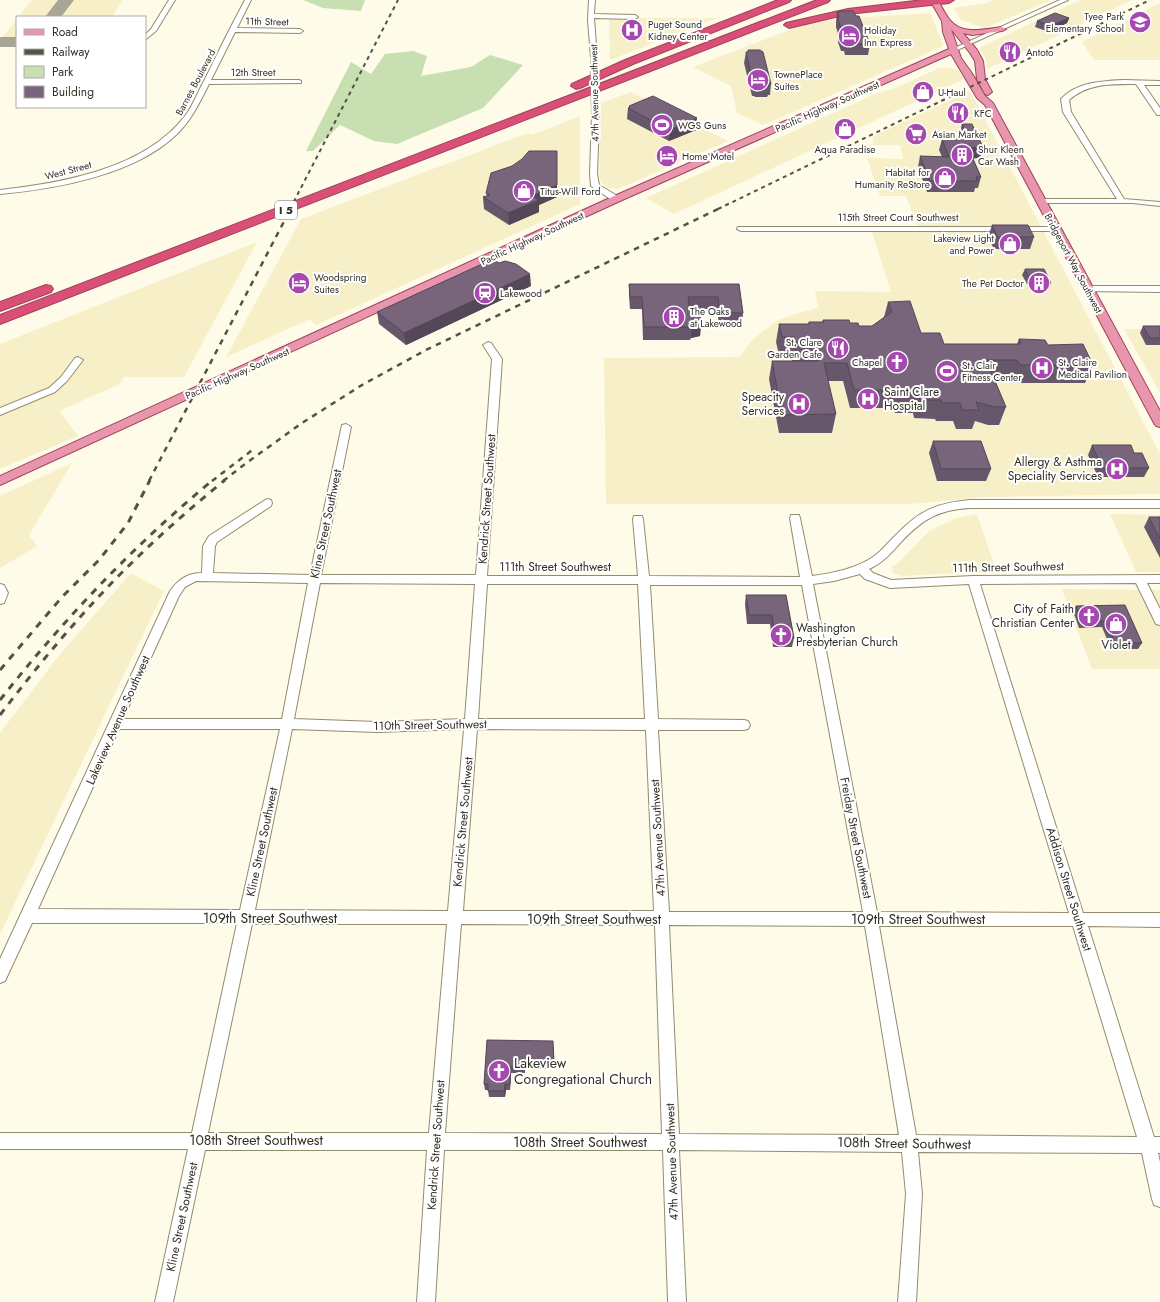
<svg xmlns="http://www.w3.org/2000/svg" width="1160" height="1302" font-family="Jost,sans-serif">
<rect width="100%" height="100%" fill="#fefbe8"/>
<path fill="#f7efc8" d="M32,0h91l-11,17h-94z
M992,0h59l-66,28 -24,-8 -7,-12 33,-5z
M1080,0h52l-145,69 -2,-11 -5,-8 1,-3z
M1160,3v57h-66l-12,-18z
M930,13l13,31 -2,3 -178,78 -26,-12 -6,-27 -38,-19 107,-41 36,-7z
M609,18h109l-108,42z
M17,19v28h-17v-7z
M939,68h10l9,2 6,9 -290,135 -28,-16 234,-106 16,-4z
M970,91l190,363v40l-174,3 -76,7h-304l-2,-146 136,-1 11,-16 11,-9 17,-12 19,-7 20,-5 -3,-17 76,1 -19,-60h48l-14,-36h-26l-13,-38 36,1 -3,-14h-31l5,-3 -2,-5z
M631,92l97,49 -110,48 -11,-1 -6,-6 -2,-7 2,-72z
M580,116v88l-264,121 -6,-6 -84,38 75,-138 227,-86 4,2z
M257,242l-73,135h-60l-4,7 -61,27 19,25 -78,33v-125z
M1124,329h36v64z
M72,463l-43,72 8,11 -37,22v-72z
M977,514l20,59h-38l-58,3 -8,-3 -1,-7 5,-2 32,-33 27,-13z
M1110,514l50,1v57h-24z
M131,573l33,18 -164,343v-201l60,-79z
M1062,589l98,1v79h-68z"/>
<path fill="#c7dfb1" d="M303,0h62l-4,11 -38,-3z
M413,51l14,5 -6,20 50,-9 19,-12 33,10 -40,43 -86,36 -23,-3 -34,-16 -27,26h-7l45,-89 20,12 14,-20z"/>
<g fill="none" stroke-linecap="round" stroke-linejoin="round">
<path fill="#a9a696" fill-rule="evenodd" d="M58,0h16l-13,17h-16z
M0,37h17v10h-17z"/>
<g stroke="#928c6f" stroke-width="2">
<path id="minor" d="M169,0h6l-19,31 -11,9v-5l6,-6z
M245,0h6l-14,28 63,1 3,2 -3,2 -65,-1 -24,48h88l2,1v2l-92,1c-9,18 -18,37 -33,51 -42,40 -120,54 -176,59v-4c62,-7 144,-21 185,-74 8,-10 13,-25 20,-37 13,-27 26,-53 40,-79z
M589,0h6l-1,14 41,1 3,2 -3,2 -41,-1 3,40 -3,2 -3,-2 -3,-38z
M1060,0h8l-113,51 -5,-1z
M1123,80l37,1v4h-16l16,23v7h-3l-21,-31c-24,0 -48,-1 -67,16l2,12 53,87 36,3v4l-28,-3h-94v-4h79l-54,-87 -2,-13c16,-17 41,-18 62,-19z
M592,113h6l1,7 -2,54 2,11 20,12v4h-6l-22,-15 -1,-12z
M738,227h317l4,2 -4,2h-314l-4,-2z
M1088,286h72v6l-75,-1 -1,-2 1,-2z
M488,342l3,1 11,16 -15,217h151l-5,-57 1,-3h8l1,3 6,57 151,1 -10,-59 1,-3h8l1,3 12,58c21,-3 43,-7 61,-19 9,-6 16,-16 24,-23 23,-24 40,-31 73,-34h190v8h-190c-31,2 -46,10 -68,33 -10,11 -19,22 -33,28l4,4 18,7 82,-4 187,-1v8h-13l13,26v16l-4,-1 -20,-41 -156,1 103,329h77v14l-72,-1 66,211h6v16h-2l2,9v45l-6,-2 -2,-6 -10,-46 -224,-1 4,42 -6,108h-18l8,-108 -4,-42 -223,-2 7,152h-18l-5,-152h-219l-9,152h-18l10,-152h-222l-32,152h-18l33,-153h-188v-16h192l45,-210h-205l-27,58 -5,2v-24l170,-368c8,-11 17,-18 32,-18l1,-27 6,-10 58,-37 4,1 1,3 -1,3 -54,36 -2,4 -2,27 97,2 32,-150 4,-1 5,3 -30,148h155l16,-216 -9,-14zM860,574l5,5 25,9 79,-4 100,329 -192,-1 -64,-328 21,-3zM196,581l112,2 -26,136h-159l56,-123 6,-9zM320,583l155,1 -10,135 -88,3 -83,-3zM487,584h151l7,135h-167zM650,585h152l61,327h-194l-11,-182h86l4,-1 2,-4 -2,-4 -4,-1 -86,-1zM119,729h161l-40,181 -202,-1zM292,729l85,3 87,-3 -16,182 -193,-1zM477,729l169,1 8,181h-191zM252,924h195l-18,209h-221zM461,924l194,1 7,209 -217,-1zM669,925l196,1 34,209 -220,-1zM879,926h194l64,211 -221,-2z
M78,357l5,3 -16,21 -12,11 -55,23v-7l49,-20 12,-11 14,-19z
M0,584l4,1 4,8 -4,10 -4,1z"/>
</g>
<g stroke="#9f445a" stroke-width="2">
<path id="major" d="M930,0h8c3,6 7,14 11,19 13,17 35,10 53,8l4,2 -4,2 -30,4 -9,-2 14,17 6,11 2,18 7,13 -4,3 -3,-1 -8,-15 -2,-18 -5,-8 -19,-24 10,29 12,17 12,21 8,7 167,308v16l-4,-1 -2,-3 -169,-318 -8,-7 -26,-44 -331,147 -620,284v-9l612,-279 337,-148 -6,-17 -1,-11z"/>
</g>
<g stroke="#9f445a" stroke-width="2">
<path id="highway" d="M778,0h13l-2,2 -156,62 -53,24 -4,1 -5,-3 1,-2 53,-24z
M817,0h13l-2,2 -828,322v-9z
M923,0h31l-5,3 -101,11 -59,14 -5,-3 2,-2 62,-14z
M46,285l5,1 2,3 -2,3 -51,19v-9z"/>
</g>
<use href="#minor" fill="#fff" fill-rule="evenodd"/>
<use href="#major" fill="#e895ad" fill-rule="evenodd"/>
<use href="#highway" fill="#d94f77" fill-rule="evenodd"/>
<path stroke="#545245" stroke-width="2" stroke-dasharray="4 4" stroke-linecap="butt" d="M290,209l108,-209
M718,209l432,-209"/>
<path stroke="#545245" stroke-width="2.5" stroke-dasharray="5.5 5.5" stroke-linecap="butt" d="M149,481l142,-273
M212,481l43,-33
M223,481l22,-17 57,-41 60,-38 64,-35 294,-142"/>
<path stroke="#545245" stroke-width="3" stroke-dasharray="7 7" stroke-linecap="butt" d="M0,670l62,-73 37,-37 29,-37 22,-43
M0,700c64,-81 133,-154 213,-220
M0,715c29,-38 59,-75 91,-110 41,-45 86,-86 134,-125"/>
<g stroke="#928c6f" stroke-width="8" stroke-linecap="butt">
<path id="minor-bridge" d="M594,58l1,57"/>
</g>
<use href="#minor-bridge" stroke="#fff" stroke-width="7"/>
</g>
<path fill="#67576b" d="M840,11l30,33 -2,11h-23l-1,-4h-3l-3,-9 1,-5 -3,-10v-4l1,-11h2z
M1069,18l-2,5 -18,9 -14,-5 2,-6z
M748,50l23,34 -1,11h-2l-1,2h-12l-1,-1h-2l-8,-33 2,-11h2z
M629,106l67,24 -27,11 -42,-22 1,-11h1z
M962,124l18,34h-7l8,19 -3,11h-3l-1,4h-47l-9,-25 2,-11 22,1 -3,-7 3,-11h19l-2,-4z
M486,193l71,4 -18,8v7l-30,13 -25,-16 -1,-12 4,-1z
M992,225l42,12 -4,12h-36l-6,-12z
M1025,269l26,14 -2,6h-12l-2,-4 -8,-1 -5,-9z
M629,284h110l4,29 -1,12h-23l-2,-16h-28l1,6 11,9 -1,12 -9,2 -1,2h-47l-1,-31h-12l-1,-13z
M531,286l-125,59 -27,-21 -2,-12z
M888,302l33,31 23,11h73l2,-5 29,6 45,20 -8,18h-72l-2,-5h-17l12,29 -7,18h-11l-13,-4 -3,8h-16l-3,-8h-17l-1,-2 -21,-1 -1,-5h-18l-2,-5h-43l-7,-27h-15l8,33 -4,19h-53l-10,-54 3,-18h38h-18l-1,-6h-12l-3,-13 3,-18h29l1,-2h13l1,-2 27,3 9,3h13l12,-9z
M1143,326h17v19h-14l-6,-12z
M933,441l58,28 -5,12h-49l-8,-28z
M1092,445l42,8 15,15 -5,9h-46l-10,-22z
M1149,517h11v41l-16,-31z
M746,595h40l8,43 -2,9h-19l-3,-23h-23l-2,-20z
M1125,605l17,38 -4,6h-27l-9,-22 -23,1 -6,-17 3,-5z
M487,1040l67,7v22h-29v4h-14l-1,17h-4l-1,7h-16l-1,-7h-3l-1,-6z"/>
<path fill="#544757" d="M1069,18l-2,5 -18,9 2,-6z
M697,118l-1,12 -27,11 1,-11z
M983,147l-3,11 -15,1 3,-11z
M557,151v46l-18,8v7l-30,13 -1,-12 24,-17z
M530,274l1,12 -125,59 -2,-12z
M701,324l-1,12 -9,2v-12z
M510,1067l1,6 -1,17z
M505,1084l1,6 -1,7 -1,-6z"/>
<path fill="#78657c" stroke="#544757" d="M840,11h13l3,5h3l11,28h-23l-1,-3h-3l-3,-10h2l-5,-14h2l-2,-5h3z
M1055,13l14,5 -18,8 -14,-5z
M748,50h12l3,2 8,32h-3l1,2h-13v-2h-3l-7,-32h2z
M653,96l44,22 -27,12 -42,-22 2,-1 -1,-1z
M962,124h10l11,23 -15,1 13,29h-5l1,4h-47l-10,-25 29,1 -7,-18h26z
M529,151h28v34l-25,11 7,4 -31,13 -25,-16 7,-2 -4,-2 5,-20 21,-7 10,-7z
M992,225h36l6,12h-37z
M493,259l6,4 6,-2 11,3 14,10 -126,59 -27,-21z
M1025,269h19l7,14h-12l-2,-4 -8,-1z
M629,284h110l4,29h-23l-2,-16h-30l2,18h10l1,9 -10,2 1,1h-48l-2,-30h-12z
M910,301l11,32h19l4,11h77l-2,-5 26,1 3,5 35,-1 10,21h-73l-3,-5h-31l20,47h-11l-19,-5 3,8h-17l-2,-7h-18l-1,-3h-21l-2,-5h-18l-2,-5h-44l-7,-27h-23l12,51 -54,1 -10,-54h46l-5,-19h-18l-1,-5h-12l-3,-13h30v-2h15l-1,-2h26l1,3h8l1,3h13l20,-14 -4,-10z
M1143,326h17v12h-10z
M933,441h48l10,28h-50z
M1092,445h39l3,8h8l7,15h-47z
M1149,517h11v22z
M746,595h40l8,43h-19l-3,-23h-23z
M1125,605l17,38h-27l-9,-22 -24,1 -6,-16z
M487,1040l66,1 1,22h-29v4h-15v17h-5l-1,7h-16v-7h-4z"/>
<defs>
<g id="school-disc" transform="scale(1.15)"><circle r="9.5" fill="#a748b1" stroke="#fff"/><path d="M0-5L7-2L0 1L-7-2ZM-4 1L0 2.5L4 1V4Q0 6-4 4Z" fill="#fff"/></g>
<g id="hospital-disc" transform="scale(1.15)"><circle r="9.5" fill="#a748b1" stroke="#fff"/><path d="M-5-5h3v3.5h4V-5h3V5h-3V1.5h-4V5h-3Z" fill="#fff"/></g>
<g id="hotel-disc" transform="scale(1.15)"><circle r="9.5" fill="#a748b1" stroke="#fff"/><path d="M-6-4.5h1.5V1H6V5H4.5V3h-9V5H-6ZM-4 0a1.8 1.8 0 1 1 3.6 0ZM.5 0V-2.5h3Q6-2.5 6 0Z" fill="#fff"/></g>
<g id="restaurant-disc" transform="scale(1.15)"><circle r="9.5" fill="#a748b1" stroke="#fff"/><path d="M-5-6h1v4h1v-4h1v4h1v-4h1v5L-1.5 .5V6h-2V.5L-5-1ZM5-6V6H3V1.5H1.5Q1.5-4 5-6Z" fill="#fff"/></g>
<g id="shop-disc" transform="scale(1.15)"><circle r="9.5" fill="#a748b1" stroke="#fff"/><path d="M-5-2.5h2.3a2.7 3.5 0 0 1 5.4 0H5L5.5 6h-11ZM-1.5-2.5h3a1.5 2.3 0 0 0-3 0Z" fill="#fff"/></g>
<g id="stadium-disc" transform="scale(1.15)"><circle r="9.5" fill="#a748b1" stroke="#fff"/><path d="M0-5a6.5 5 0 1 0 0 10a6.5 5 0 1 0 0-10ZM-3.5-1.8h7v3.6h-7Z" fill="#fff"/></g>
<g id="supermarket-disc" transform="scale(1.15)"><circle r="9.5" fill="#a748b1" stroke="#fff"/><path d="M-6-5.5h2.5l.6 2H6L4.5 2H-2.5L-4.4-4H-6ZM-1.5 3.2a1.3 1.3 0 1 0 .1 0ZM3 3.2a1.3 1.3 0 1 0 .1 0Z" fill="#fff"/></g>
<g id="building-disc" transform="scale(1.15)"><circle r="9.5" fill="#a748b1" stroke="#fff"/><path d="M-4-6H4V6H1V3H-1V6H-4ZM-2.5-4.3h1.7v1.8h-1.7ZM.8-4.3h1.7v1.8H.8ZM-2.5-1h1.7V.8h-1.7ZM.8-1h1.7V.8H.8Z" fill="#fff"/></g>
<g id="station-disc" transform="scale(1.15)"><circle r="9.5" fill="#a748b1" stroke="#fff"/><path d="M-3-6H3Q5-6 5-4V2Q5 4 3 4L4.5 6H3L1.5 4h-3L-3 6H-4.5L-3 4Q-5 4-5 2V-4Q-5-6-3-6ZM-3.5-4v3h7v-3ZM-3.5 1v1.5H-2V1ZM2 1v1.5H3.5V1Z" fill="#fff"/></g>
<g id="church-disc" transform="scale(1.15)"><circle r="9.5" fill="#a748b1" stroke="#fff"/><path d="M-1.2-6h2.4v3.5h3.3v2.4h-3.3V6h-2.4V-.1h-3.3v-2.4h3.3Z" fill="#fff"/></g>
</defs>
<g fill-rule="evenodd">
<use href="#school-disc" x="1140" y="22"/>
<use href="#hospital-disc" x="632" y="30"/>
<use href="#hotel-disc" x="849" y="36"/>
<use href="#restaurant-disc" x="1010" y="52"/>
<use href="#hotel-disc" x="758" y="80"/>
<use href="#shop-disc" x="923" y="92"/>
<use href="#restaurant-disc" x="958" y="113"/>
<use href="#stadium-disc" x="662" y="125"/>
<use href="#shop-disc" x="845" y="129"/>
<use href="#supermarket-disc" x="916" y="134"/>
<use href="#building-disc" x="962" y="155"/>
<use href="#hotel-disc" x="667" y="156"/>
<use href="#shop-disc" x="945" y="178"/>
<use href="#shop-disc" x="524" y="191"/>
<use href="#shop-disc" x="1010" y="244"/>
<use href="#hotel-disc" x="299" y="283"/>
<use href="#building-disc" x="1039" y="283"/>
<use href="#station-disc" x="485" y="293"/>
<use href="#building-disc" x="674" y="317"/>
<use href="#restaurant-disc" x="838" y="348"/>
<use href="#church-disc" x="897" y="362"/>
<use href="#hospital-disc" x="1042" y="368"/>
<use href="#stadium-disc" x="947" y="371"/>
<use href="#hospital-disc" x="868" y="399"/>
<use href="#hospital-disc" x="799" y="404"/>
<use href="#hospital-disc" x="1117" y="469"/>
<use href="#church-disc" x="1089" y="616"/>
<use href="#shop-disc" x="1116" y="624"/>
<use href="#church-disc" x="781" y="635"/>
<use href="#church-disc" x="499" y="1071"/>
</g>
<g text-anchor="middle" stroke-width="4" stroke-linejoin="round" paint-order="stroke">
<g font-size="10" fill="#323024" stroke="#fff" text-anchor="start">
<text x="1124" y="20" text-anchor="end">Tyee Park<tspan x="1124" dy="12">Elementary School</tspan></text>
<text x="648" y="28">Puget Sound<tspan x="648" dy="12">Kidney Center</tspan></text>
<text x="864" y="34">Holiday<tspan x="864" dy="12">Inn Express</tspan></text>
<text x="1026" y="56">Antoto</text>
<text x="774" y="78">TownePlace<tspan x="774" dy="12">Suites</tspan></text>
<text x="938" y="96">U-Haul</text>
<text x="974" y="117">KFC</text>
<text x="678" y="129">WGS Guns</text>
<text x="932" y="138">Asian Market</text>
<text x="845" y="153" text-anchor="middle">Aqua Paradise</text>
<text x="978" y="153">Shur Kleen<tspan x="978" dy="12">Car Wash</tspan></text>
<text x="682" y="160">Home Motel</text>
<text x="930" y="176" text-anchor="end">Habitat for<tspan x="930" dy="12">Humanity ReStore</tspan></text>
<text x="540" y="195">Titus-Will Ford</text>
<text x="994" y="242" text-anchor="end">Lakeview Light<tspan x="994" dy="12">and Power</tspan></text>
<text x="314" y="281">Woodspring<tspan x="314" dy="12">Suites</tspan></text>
<text x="1024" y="287" text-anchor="end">The Pet Doctor</text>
<text x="500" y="297">Lakewood</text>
<text x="690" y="315">The Oaks<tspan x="690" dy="12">at Lakewood</tspan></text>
<text x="822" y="346" text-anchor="end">St. Clare<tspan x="822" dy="12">Garden Cafe</tspan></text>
<text x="882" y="366" text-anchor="end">Chapel</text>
<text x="1058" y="366">St. Claire<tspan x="1058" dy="12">Medical Pavilion</tspan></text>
<text x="962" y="369">St. Clair<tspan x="962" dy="12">Fitness Center</tspan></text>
</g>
<g font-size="10" fill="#323024" stroke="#fff">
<text transform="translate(267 21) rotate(1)" y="4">11th Street</text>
<text x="253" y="76">12th Street</text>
<text transform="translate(195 82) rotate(-62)" y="4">Barnes Boulevard</text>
<text transform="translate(594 93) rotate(-91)" y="4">47th Avenue Southwest</text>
<text transform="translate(827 106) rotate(-24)" y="4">Pacific Highway Southwest</text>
<text transform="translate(68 170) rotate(-15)" y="4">West Street</text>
<text x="898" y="221">115th Street Court Southwest</text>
<text transform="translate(532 238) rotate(-25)" y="4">Pacific Highway Southwest</text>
<text transform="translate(1074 263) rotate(62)" y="4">Bridgeport Way Southwest</text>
<text transform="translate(237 373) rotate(-24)" y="4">Pacific Highway Southwest</text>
</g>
<rect fill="#fff" stroke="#706e66" stroke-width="1" x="275" y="201" width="22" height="18" rx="3"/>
<g font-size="11" font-weight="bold" fill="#323024">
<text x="286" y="214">I 5</text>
</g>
<g font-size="12" fill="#323024" stroke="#fff" text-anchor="end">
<text x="884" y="396" text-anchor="start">Saint Clare<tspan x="884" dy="14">Hospital</tspan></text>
<text x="784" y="401">Speacity<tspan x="784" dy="14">Services</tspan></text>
<text x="1102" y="466">Allergy &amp; Asthma<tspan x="1102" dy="14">Speciality Services</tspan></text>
<text x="1074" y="613">City of Faith<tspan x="1074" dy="14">Christian Center</tspan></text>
<text x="796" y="632" text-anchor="start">Washington<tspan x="796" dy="14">Presbyterian Church</tspan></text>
<text x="1116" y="649" text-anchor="middle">Violet</text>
</g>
<g font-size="12" fill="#323024" stroke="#fff">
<text transform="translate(487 499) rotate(-86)" y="4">Kendrick Street Southwest</text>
<text transform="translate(326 524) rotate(-78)" y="4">Kline Street Southwest</text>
<text x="555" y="571">111th Street Southwest</text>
<text transform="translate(1008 567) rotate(-1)" y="4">111th Street Southwest</text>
<text transform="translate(118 720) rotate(-66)" y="4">Lakeview Avenue Southwest</text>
<text transform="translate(430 725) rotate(-1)" y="4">110th Street Southwest</text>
<text transform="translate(463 822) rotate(-85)" y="4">Kendrick Street Southwest</text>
<text transform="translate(658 838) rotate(-93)" y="4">47th Avenue Southwest</text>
<text transform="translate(856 838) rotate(79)" y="4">Freiday Street Southwest</text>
<text transform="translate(262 842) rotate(-78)" y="4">Kline Street Southwest</text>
<text transform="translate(1069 889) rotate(73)" y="4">Addison Street Southwest</text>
<text transform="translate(436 1145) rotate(-86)" y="4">Kendrick Street Southwest</text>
<text transform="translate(672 1162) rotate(-92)" y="4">47th Avenue Southwest</text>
<text transform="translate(182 1217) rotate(-78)" y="4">Kline Street Southwest</text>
</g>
<g font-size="14" fill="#323024" stroke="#fff">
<text x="270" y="923">109th Street Southwest</text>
<text x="594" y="924">109th Street Southwest</text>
<text x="918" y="924">109th Street Southwest</text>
<text x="256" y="1145">108th Street Southwest</text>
<text x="580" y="1147">108th Street Southwest</text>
<text transform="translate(904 1143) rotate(1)" y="5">108th Street Southwest</text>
</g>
<g font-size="14" fill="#323024" stroke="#fff" text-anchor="start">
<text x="514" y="1068">Lakeview<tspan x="514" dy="16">Congregational Church</tspan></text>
</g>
</g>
<rect x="16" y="16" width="130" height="92" fill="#ffffff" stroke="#adaca7"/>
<rect x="24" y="29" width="20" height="6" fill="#e895ad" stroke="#adaca7"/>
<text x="52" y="36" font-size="12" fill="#323024">Road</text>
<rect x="24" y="49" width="20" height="6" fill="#545245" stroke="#adaca7"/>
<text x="52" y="56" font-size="12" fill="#323024">Railway</text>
<rect x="24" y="66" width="20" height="12" fill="#c7dfb1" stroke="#adaca7"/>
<text x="52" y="76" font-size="12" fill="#323024">Park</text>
<rect x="24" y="86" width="20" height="12" fill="#78657c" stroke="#adaca7"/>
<text x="52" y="96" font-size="12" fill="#323024">Building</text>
</svg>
